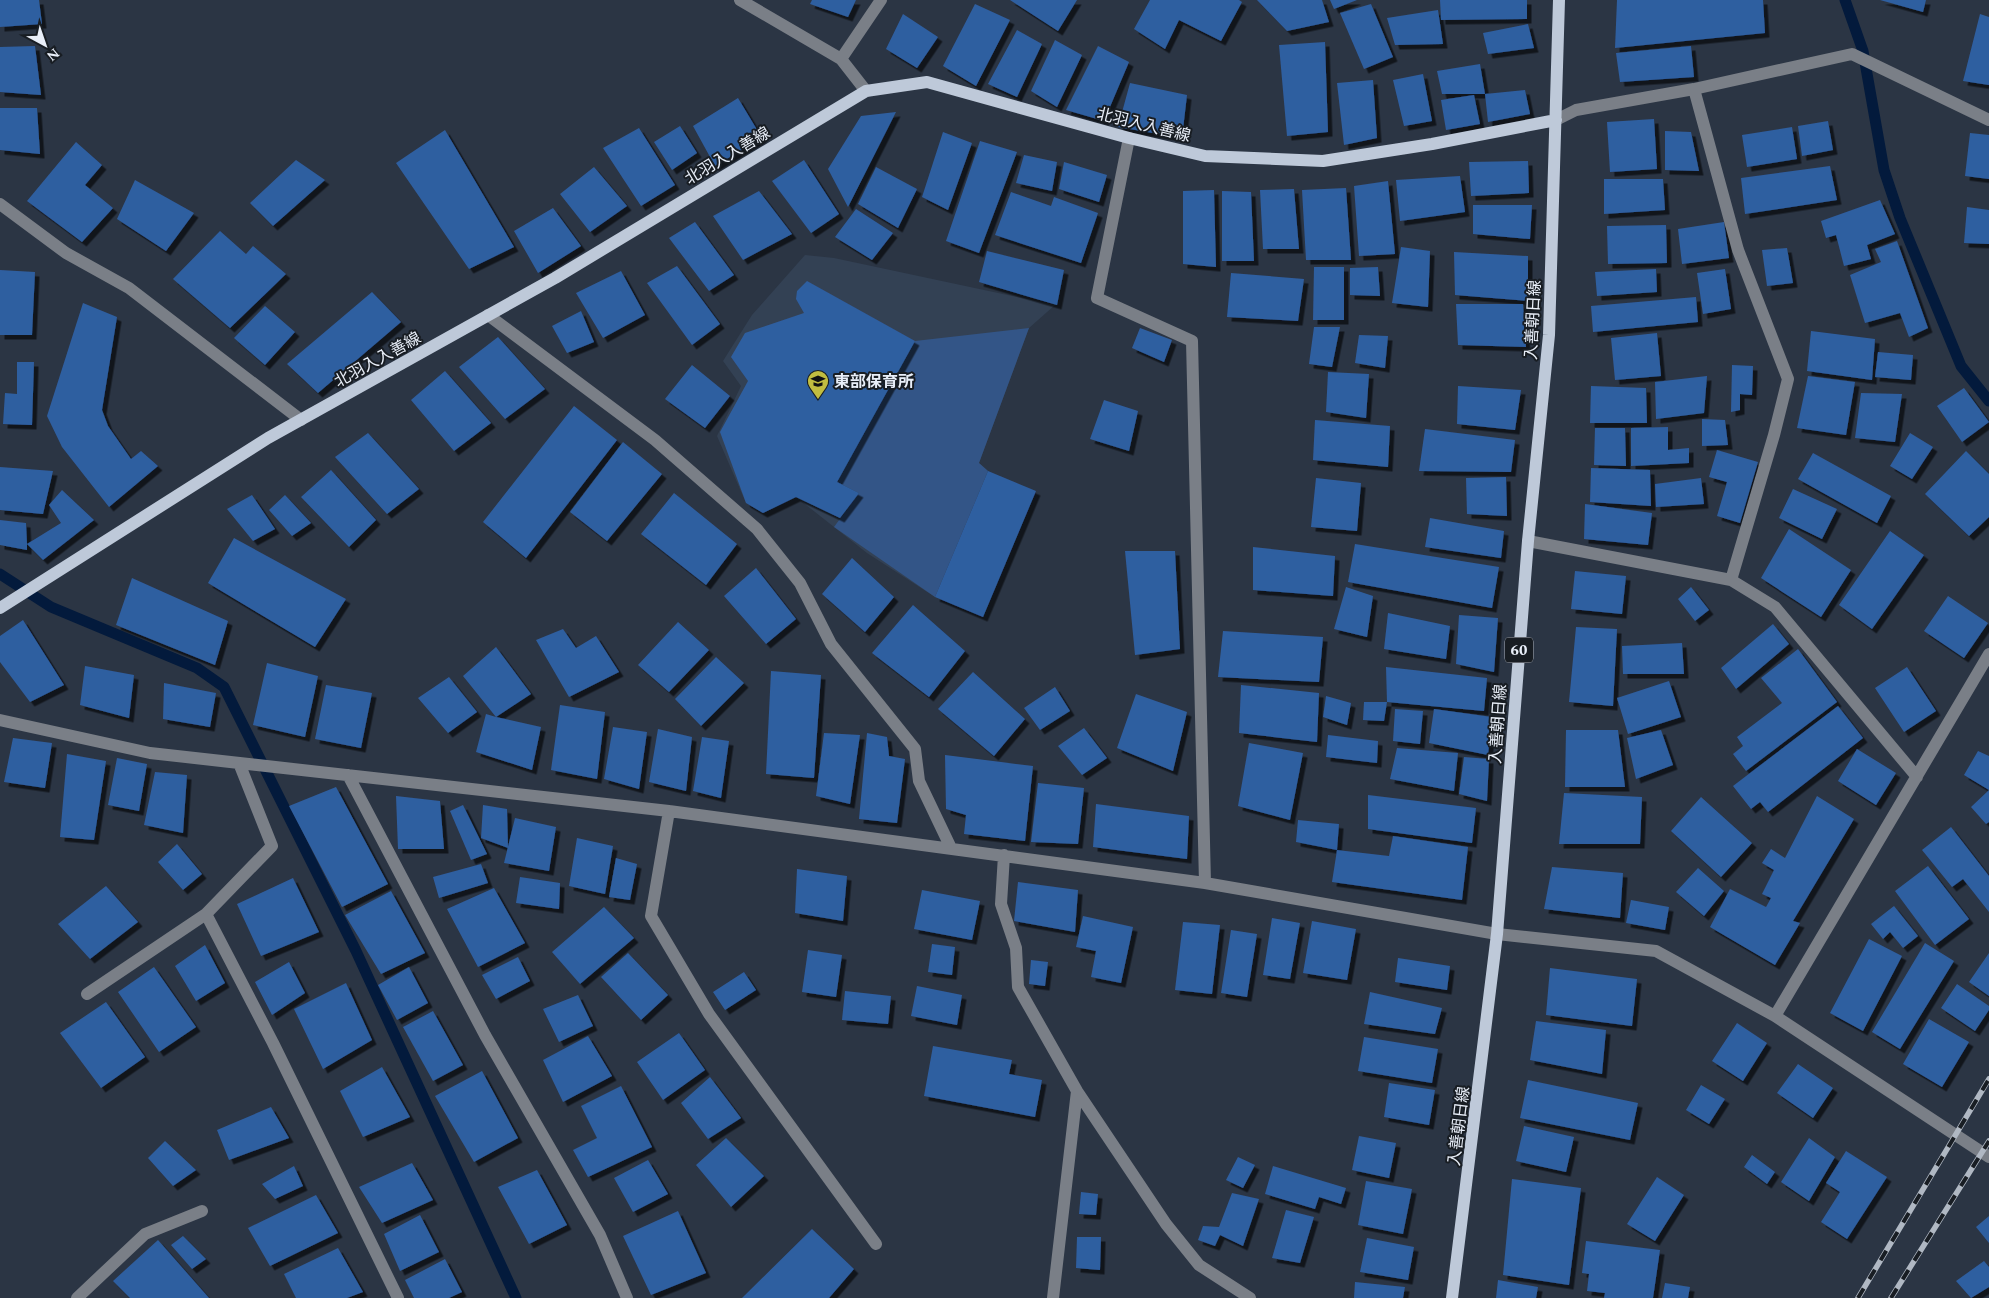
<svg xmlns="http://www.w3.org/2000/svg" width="1989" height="1298" font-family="Spectral,'Noto Sans JP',serif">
<defs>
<filter id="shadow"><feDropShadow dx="4.5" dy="4.5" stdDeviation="0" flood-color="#0009"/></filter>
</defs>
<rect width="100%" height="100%" fill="#2b3544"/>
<path fill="#334154" d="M805,255l29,3 221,47 -26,23 -50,135 9,8 -53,126 -68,-44 -71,-56 -50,6 -29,-67 24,-50 -18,-25 29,-46z"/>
<path fill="#335587" d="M1029,328l-50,135 9,8 -53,126 -101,-70 25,-34 -22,-11 78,-141z"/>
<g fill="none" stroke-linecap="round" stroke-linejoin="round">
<path stroke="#031a3c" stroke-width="11" d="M1845,0l18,51 21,119 16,48 61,148 28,35
M0,574l51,33 146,61 27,19 132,264 160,347"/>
</g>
<path fill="#2f5ea0" filter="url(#shadow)" d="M0,0h39l3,24 -42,3z
M812,0h44l-8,17 -38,-13z
M1010,0h67l-19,31z
M1150,0h89l3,2 -21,39 -42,-21 -14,29 -31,-20z
M1257,0h65l7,22 -42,9z
M1330,0h27l-23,9z
M1440,0h87v19l-86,1z
M1617,0h146l2,33 -150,15z
M1880,0h46l-3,12z
M975,4l35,16 -34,66 -33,-20z
M1371,4l22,53 -29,12 -24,-56z
M1438,10l5,34 -48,1 -8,-27z
M903,14l35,23 -21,31 -31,-19z
M1980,14l9,3v68l-26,-4z
M1528,24l6,24 -46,6 -5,-21z
M1017,30l25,14 -25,53 -29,-13z
M1055,40l27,15 -25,52 -26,-16z
M1325,42l3,90 -41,4 -8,-91z
M35,46l6,49 -41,-3v-45z
M1098,46l31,16 -25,59 -38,-11z
M1691,46l3,31 -74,5 -4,-29z
M1480,64l5,30h-43l-5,-23z
M1423,74l9,47 -28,5 -11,-46z
M1373,80l4,58 -33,7 -7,-62z
M1130,83l57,12 -5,43 -64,-11z
M1525,90l5,24 -42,8 -3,-28z
M1474,95l6,29 -34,6 -5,-30z
M738,98l24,40 -47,28 -22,-40z
M0,108h37l3,46 -40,-4z
M896,112l-48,95 -20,-38 33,-53z
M1654,119l3,50 -47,3 -3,-50z
M1828,121l5,29 -31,6 -4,-30z
M680,126l17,27 -25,17 -18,-28z
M1792,127l5,32 -50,8 -5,-32z
M639,128l36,57 -34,21 -38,-58z
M445,130l69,117 -45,22 -73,-106z
M1665,131l26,1 8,39 -34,-1z
M943,132l29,11 -24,67 -26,-13z
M1970,133l19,2v44l-24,-3z
M980,141l37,11 -38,101 -33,-12z
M76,142l26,23 -17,20 28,23 -31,34 -55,-41z
M1024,155l33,7 -5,29 -36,-8z
M296,160l29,20 -52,46 -23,-23z
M804,160l35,54 -28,19 -39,-52z
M1528,161l1,32 -58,3 -2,-34z
M1064,162l43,13 -8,27 -40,-13z
M1830,166l7,34 -92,14 -4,-36z
M594,167l33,39 -37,26 -30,-38z
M876,167l41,22 -19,39 -40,-24z
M1460,176l5,36 -65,9 -4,-41z
M1604,179h59l2,31 -61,4z
M135,180l59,33 -28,38 -49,-32z
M1388,181l7,73 -36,2 -5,-70z
M1346,188l5,72h-45l-4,-70z
M1294,189l5,60h-36l-3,-59z
M1214,190l2,77 -33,-3v-73z
M759,191l33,43 -49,26 -30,-44z
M1222,191l29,1 3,69h-32z
M1011,192l40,14 3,-9 44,16 -17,50 -86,-28z
M1880,200l15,34 -28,11 4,14 -27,7 -8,-31 -10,3 -5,-17z
M1473,205h59l-2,34 -57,-5z
M1967,207l22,3v34l-25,-1z
M553,208l28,38 -43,27 -24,-42z
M856,209l37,24 -21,27 -37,-23z
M695,222l39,53 -25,16 -40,-53z
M1724,222l5,36 -47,6 -4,-35z
M1666,225l1,38 -59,1 -1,-38z
M220,231l26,23 7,-8 33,28 -56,54 -57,-49z
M1897,241l31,87 -19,9 -9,-24 -35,10 -15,-48 31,-13 -6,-13z
M1401,247l29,4 -2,56 -36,-4z
M1787,248l6,35 -26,3 -5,-36z
M987,251l77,19 -7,35 -78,-23z
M1454,252l74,4v45l-73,-6z
M677,266l43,58 -28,21 -45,-62z
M1314,267h30v53h-31z
M1378,267l2,29 -30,-1v-27z
M1656,269l1,23 -60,4 -2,-24z
M1725,269l6,40 -28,5 -6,-41z
M0,270l35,2 -3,63h-32z
M621,271l24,44 -42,23 -27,-45z
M1231,273l73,6 -6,42 -71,-4z
M807,281l108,60 -78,141 22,11 -19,25 -44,-21 -33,16 -17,-10 -26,-71 28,-51 -17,-24 14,-24 59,-20 -8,-14 1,-8z
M372,292l29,30 -83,71 -31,-29z
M1696,297l2,25 -105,10 -2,-26z
M83,303l34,14 -15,93 6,16 23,33 10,-8 17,15 -49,41 -47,-60 -15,-31z
M1456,304h67l3,43 -68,-2z
M265,306l30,26 -30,33 -31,-27z
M581,311l13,31 -27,11 -15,-27z
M1314,327h26l-8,40 -23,-3z
M1140,328l32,12 -8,22 -32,-14z
M1811,331l64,8 -3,41 -65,-9z
M1657,333l4,43 -46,4 -4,-42z
M1359,335l29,1 -3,32 -30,-5z
M498,337l47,52 -40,30 -46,-52z
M1878,352l35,3 -2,25 -36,-3z
M17,362h17l-2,63 -29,-1 2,-31 12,1z
M692,365l38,31 -25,32 -40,-29z
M1732,365l21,1 -1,29 -12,-1v16l-9,2z
M445,371l46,52 -37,28 -43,-51z
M1328,372l41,2 -3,44 -40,-6z
M1707,376l-3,37 -48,6 -1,-37z
M1808,376l47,6 -9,53 -49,-7z
M1458,386l63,4 -6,40 -58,-6z
M1591,386l55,2 1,35h-57z
M1964,388l25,34 -27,20 -25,-36z
M1861,393l41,1 -7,48 -40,-4z
M1104,400l34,11 -9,40 -39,-12z
M574,406l43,34 -91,118 -43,-36z
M1702,419l23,1 3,25 -26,1z
M1315,420l75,6 -2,41 -75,-7z
M1668,427v23l21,-2v15l-58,3v-38z
M1595,428h30l1,38 -32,-1z
M1425,429l90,11 -4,32 -92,-1z
M368,433l51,56 -32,25 -52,-57z
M1910,433l23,14 -21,32 -22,-13z
M623,442l39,32 -55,67 -37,-29z
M1717,450l41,12 -18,61 -23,-7 10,-34 -18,-5z
M1966,451l23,23v43l-20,19 -44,-42z
M1813,453l78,43 -14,27 -79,-44z
M0,467l53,4 -10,43 -43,-4z
M1591,468l59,2 1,36 -61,-4z
M331,470l45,50 -27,27 -48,-50z
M988,471l48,20 -53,126 -48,-20z
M1506,477l1,39 -40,-2 -1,-36z
M1316,478l45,5 -4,48 -46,-4z
M1701,478l3,26 -48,3 -1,-23z
M1793,489l44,20 -15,30 -43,-21z
M62,490l32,30 -51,40 -16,-16v6l-27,-5v-25l26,3 1,21 34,-21 -12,-18z
M674,493l63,51 -31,41 -65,-51z
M252,495l23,34 -22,12 -26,-32z
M285,495l26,28 -19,13 -23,-26z
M1585,504l67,9 -4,32 -64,-6z
M1430,518l74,13 -3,27 -76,-11z
M1789,529l62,41 -30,47 -60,-39z
M1890,531l34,24 -52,74 -33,-24z
M234,538l112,61 -31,48 -107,-64z
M1355,544l144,23 -7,41 -144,-26z
M1253,547l82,9 -2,40 -80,-6z
M1125,551h50l5,98 -45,6z
M852,558l42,39 -29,35 -43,-38z
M756,568l40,51 -30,25 -42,-48z
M1575,571l51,5 -4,38 -51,-5z
M132,578l96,43 -13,44 -99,-40z
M1346,587l27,9 -6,41 -33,-8z
M1691,587l18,23 -14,11 -17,-22z
M1948,596l40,27 -24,35 -40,-27z
M913,605l52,46 -36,46 -57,-44z
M1388,613l62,13 -4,33 -62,-10z
M1459,615l39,3 -4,54 -38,-8z
M23,620l41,65 -34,17 -30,-40v-26z
M678,622l31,28 -40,42 -31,-27z
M1773,624l16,20 -53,45 -15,-21z
M1576,627l41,2 -4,77 -44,-4z
M563,629l13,19 20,-12 23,36 -50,25 -33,-57z
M1223,631l100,6 -4,45 -101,-5z
M1682,643l2,31h-61l-1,-28z
M496,647l35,47 -35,23 45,10 -9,43 -56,-18 10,-38 10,3 -33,-41z
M1798,649l39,53 -91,69 -13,-17 10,-8 -6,-9 45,-34 -21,-25z
M716,657l28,26 -43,43 -26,-27z
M267,663l51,13 -13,61 -52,-12z
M85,666l49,9 -5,43 -49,-13z
M1386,667l101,11 -3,33 -97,-9 -3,19 -21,-1 1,-18h23z
M1907,667l29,44 -32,21 -29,-44z
M771,671l50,4 -7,103 -48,-4z
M973,672l52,47 -31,37 -56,-47z
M449,677l28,35 -29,21 -30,-35z
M1669,681l12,36 -53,17 -11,-36z
M164,683l52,10 -6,34 -47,-8z
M326,685l46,8 -11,55 -46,-9z
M1241,685l78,8 -2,49 -78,-9z
M1055,687l15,24 -30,19 -16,-22z
M1136,694l51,18 -14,59 -56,-23z
M1326,696l25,7 -4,22 -24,-8z
M560,705l45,7 -8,67 -46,-9z
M1838,706l25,32 -95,74 -8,-10 -9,7 -18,-23z
M1395,709l28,2 -3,33 -27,-3z
M1434,709l58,8 -4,38 -59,-12z
M613,727l34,5 -8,57 -35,-10z
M1084,728l23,30 -25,17 -24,-29z
M658,729l34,8 -6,54 -37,-9z
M1566,730h52l7,57h-60z
M1661,730l12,35 -37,14 -9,-41z
M824,733l36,2 -10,69 -34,-8z
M867,733l20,4 2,19 16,3 -8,64 -38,-4z
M1328,735l50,6 -1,22 -51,-6z
M702,737l27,4 -8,57 -28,-7z
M13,738l39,5 -7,45 -41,-6z
M1249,743l54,10 -13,67 -52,-14z
M1397,748l61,5 -4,38 -64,-12z
M1857,749l39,24 -20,32 -38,-24z
M1978,751l11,5v34l-25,-15z
M67,754l39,7 -12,79 -34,-3z
M945,755l88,11 -8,75 -61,-7 2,-19 -20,-6z
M1464,757l25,2 -2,42 -28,-7z
M117,758l30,6 -8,47 -31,-6z
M155,772l32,3 -4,58 -39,-8z
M1038,783l46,5 -6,56 -47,-2z
M336,787l52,97 -46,23 -53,-101z
M1989,790v32l-3,2 -15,-17z
M1564,793l78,4 -2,47h-81z
M1368,795l108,13 -4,35 -104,-14z
M396,796l44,5 4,48h-46z
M1817,796l37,23 -61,102 7,2 -25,42 -65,-38 20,-38 36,18 5,-9 -9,-4 12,-24 -12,-7 9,-14 14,9z
M1701,797l51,46 -31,34 -50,-46z
M1096,804l93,12 -2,43 -94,-12z
M463,805l24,49 -16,6 -21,-49z
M483,805l24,4 1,39 -27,-10z
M515,818l41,9 -7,44 -45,-8z
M1298,820l41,4 -2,26 -41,-8z
M1951,827l38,49v36l-26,-33 -11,8 -30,-37z
M1393,836l75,11 -6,53 -130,-18 5,-32 52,6z
M577,838l36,8 -8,48 -36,-8z
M177,844l25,30 -19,16 -25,-28z
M616,858l21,6 -7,36 -21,-3z
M481,864l7,19 -49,15 -6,-21z
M1928,866l41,53 -34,26 -40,-54z
M1552,867l71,6 -3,45 -76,-9z
M1698,868l26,23 -20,25 -28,-24z
M797,869l50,7 -4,45 -48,-8z
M520,877l40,6 -1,26 -43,-6z
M293,878l26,54 -58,24 -24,-52z
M1018,882l60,8 -3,42 -61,-11z
M106,886l32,36 -48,37 -32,-35z
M494,888l31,55 -47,24 -31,-58z
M922,890l58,11 -8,39 -58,-11z
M391,891l34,62 -44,21 -36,-59z
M1631,900l38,7 -4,23 -39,-7z
M1894,906l24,30 -15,12 -13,-16 -7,7 -12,-15z
M604,907l30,31 -54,46 -28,-32z
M1083,916l50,11 -12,56 -30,-6 5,-26 -20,-4z
M1272,918l28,5 -10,56 -27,-4z
M1312,921l44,8 -9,51 -44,-7z
M1183,922l37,3 -8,69 -37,-4z
M1231,930l26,4 -10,63 -26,-4z
M1869,939l33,17 -39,75 -33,-18z
M1925,943l29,18 -54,88 -28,-17z
M932,944l23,3 -3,28 -24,-3z
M205,945l20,38 -29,18 -21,-35z
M808,950l34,5 -6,42 -34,-5z
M628,953l40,42 -27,25 -40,-43z
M1989,953v43l-20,-14z
M518,957l12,24 -34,18 -14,-24z
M1398,958l52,8 -3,24 -52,-8z
M1031,960l17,2 -3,24 -16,-2z
M289,962l16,31 -33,22 -17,-33z
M154,967l42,60 -37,25 -41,-60z
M409,967l19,36 -31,17 -19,-35z
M1550,968l87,11 -5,47 -86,-11z
M744,972l12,18 -31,20 -12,-18z
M346,983l26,57 -49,29 -29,-60z
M1957,984l32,22v4l-14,21 -34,-23z
M917,986l45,9 -5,30 -46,-9z
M845,991l46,5 -3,28 -46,-4z
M1370,992l72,16 -7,26 -71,-10z
M578,995l15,31 -34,16 -16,-33z
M106,1002l39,55 -44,31 -41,-55z
M433,1011l30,54 -30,16 -30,-54z
M1929,1019l40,23 -27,45 -39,-23z
M1536,1021l70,9 -4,44 -72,-14z
M1737,1023l30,20 -24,38 -31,-20z
M679,1033l26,37 -42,30 -26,-38z
M588,1036l24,40 -49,26 -20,-42z
M1364,1037l74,12 -6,34 -74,-12z
M933,1046l79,14 -3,14 33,6 -7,37 -111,-21z
M1798,1064l35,24 -20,30 -36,-25z
M382,1067l28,50 -47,20 -23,-46z
M482,1071l36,67 -44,24 -39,-66z
M710,1077l31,41 -33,21 -27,-36z
M1528,1080l110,23 -8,37 -110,-22z
M1389,1083l46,7 -6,35 -45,-8z
M1701,1085l24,14 -16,25 -23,-14z
M621,1086l31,61 -64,30 -15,-27 24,-12 -16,-32z
M271,1107l18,31 -60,22 -12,-30z
M1524,1126l50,11 -8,35 -50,-11z
M1359,1136l37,7 -7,35 -37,-8z
M726,1138l38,38 -33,31 -35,-42z
M1809,1138l26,19 -26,44 -28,-19z
M165,1141l31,29 -23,16 -25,-28z
M1846,1151l41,26 -40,62 -26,-17 19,-30 -14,-9z
M1752,1155l23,17 -8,12 -23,-17z
M1238,1157l17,8 -12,23 -17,-8z
M648,1160l20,34 -35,18 -19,-34z
M412,1163l21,37 -51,23 -23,-36z
M294,1166l9,20 -28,13 -13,-15z
M1273,1166l73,22 -5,16 -22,-7 -4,12 -50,-15z
M537,1170l30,55 -38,19 -31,-57z
M1657,1177l27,18 -29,46 -28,-17z
M1512,1179l69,9 -12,97 -66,-10z
M1366,1181l46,8 -9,45 -45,-9z
M1081,1192l17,2 -2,21 -17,-1z
M1232,1193l27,6 -16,47 -23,-11 -5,11 -17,-6 5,-14 16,1z
M316,1195l22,38 -68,33 -22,-38z
M1286,1210l28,7 -14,46 -28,-5z
M678,1211l28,62 -55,22 -28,-59z
M420,1215l19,37 -39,19 -16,-37z
M1989,1216v27l-13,-16z
M812,1229l42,40 -25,29h-87z
M183,1236l23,23 -14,10 -21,-24z
M1077,1237h24l-1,33 -24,-2z
M1367,1238l47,9 -6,33 -48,-8z
M158,1240l51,58h-79l-17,-17z
M1586,1241l74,9 -7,48h-49l1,-5 -18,-2 2,-17 -7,-1z
M338,1248l25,44 -16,6h-51l-12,-24z
M445,1259l17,33 -13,6h-35l-9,-18z
M1984,1261l5,6v20l-18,11 -15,-17z
M1498,1280l40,7 -2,11h-40z
M1355,1282l50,5 -2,11h-49z
M1665,1283l25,4 -2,11h-26z"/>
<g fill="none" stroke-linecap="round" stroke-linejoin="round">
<path stroke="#7a7f87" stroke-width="12" d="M740,0l101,59 25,32
M841,59l40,-59
M1694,89l44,161 50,129 -14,56 -43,145 44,27 142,170
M1556,120l20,-10 118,-21 158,-35 137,66
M1129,138l-32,160 95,43 13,542
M0,204l66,49 63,35 172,132
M488,315l167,125 102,89 43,54 31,61 84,105 4,32 32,67
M1528,541l203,39
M0,720l150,33 519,58 536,72 292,51 159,17 119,65 214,141
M348,775l137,260 115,200 27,63
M669,811l-18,105 58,98 167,230
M1004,855l-3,49 15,44 2,39 59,104 89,133 33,41 51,33
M206,914l67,129 125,255
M87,994l119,-80 66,-68 -33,-83
M1775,1016l214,-362
M77,1298l68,-64 57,-23
M1053,1298l24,-207"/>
<path stroke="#bec9d9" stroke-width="12" d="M0,608l268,-170 287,-160 311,-187 61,-9 202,56 76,18 118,5 109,-17 124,-24
M1452,1298l45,-364 31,-393 21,-206 10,-335"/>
<g stroke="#b0b8c3" stroke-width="5.5">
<path id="rail" d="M1858,1298l131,-219
M1891,1298l98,-157"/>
</g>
<use href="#rail" stroke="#181d23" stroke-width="4" stroke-dasharray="11" stroke-linecap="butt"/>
</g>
<defs>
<g id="school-pin" transform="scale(1.125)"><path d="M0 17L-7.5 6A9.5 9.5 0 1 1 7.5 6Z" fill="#c1bd40" stroke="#181d23"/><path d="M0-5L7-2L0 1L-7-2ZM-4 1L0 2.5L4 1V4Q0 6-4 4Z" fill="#111"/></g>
</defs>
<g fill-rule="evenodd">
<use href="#school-pin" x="818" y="381"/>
</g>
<g text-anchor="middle" stroke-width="4" stroke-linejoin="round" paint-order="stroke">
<rect fill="#181d23" stroke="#aaafb8" stroke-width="1" x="1505" y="637.5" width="28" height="25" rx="4"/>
<g font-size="15" font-weight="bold" fill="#e8eef8">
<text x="1519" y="655">60</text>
</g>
<g font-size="16" fill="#e8eef8" stroke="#181d23">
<text transform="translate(1144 124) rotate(14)" y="6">北羽入入善線</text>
<text transform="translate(727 155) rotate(-31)" y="6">北羽入入善線</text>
<text transform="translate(1532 320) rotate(-87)" y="6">入善朝日線</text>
<text transform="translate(377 359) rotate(-29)" y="6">北羽入入善線</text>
<text transform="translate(1497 724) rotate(-86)" y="6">入善朝日線</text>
<text transform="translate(1458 1126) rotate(-83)" y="6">入善朝日線</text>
</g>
<g font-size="16" font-weight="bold" fill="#e8eef8" stroke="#181d23" text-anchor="start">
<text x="834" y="387">東部保育所</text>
</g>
</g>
<g transform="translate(45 45) rotate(140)" stroke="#181d23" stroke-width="4" paint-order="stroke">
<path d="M0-4L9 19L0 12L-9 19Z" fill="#e8eef8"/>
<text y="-8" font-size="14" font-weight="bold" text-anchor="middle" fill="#e8eef8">N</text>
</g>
</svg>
